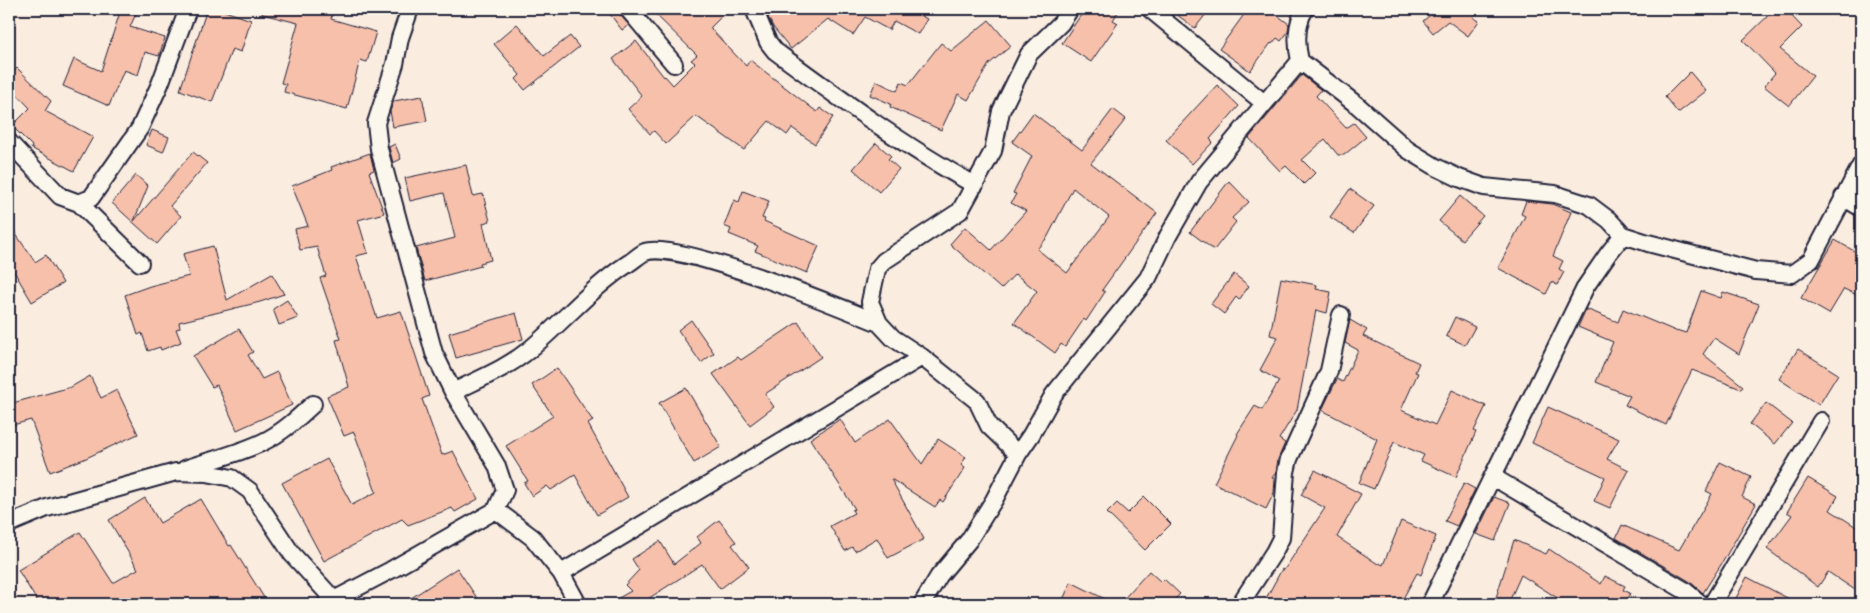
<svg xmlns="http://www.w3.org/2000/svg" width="1870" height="613" font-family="Sriracha,sans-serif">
<rect width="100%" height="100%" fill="#faecdf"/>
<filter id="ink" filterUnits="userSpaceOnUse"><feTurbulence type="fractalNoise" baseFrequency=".02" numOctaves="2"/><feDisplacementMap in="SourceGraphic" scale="10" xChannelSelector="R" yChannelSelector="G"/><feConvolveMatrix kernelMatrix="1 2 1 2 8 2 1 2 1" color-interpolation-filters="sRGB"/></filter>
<g filter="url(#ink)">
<path fill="#f7c0ab" stroke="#22223b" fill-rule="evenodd" d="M121,9h17l-8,18 35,11 -6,18 -14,-4 -7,23 -14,-5 -15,36 -46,-20 11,-27 27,12z
M207,9h12l32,11 -10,32 -9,-3 -20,53 -32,-12z
M263,9h51l18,5 -1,5 45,13 -9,30 -7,-2 -13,49 -63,-17 2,-8 -5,-1 17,-60 -36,-9z
M606,9h12l2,6 9,10 -7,5z
M641,9h88l-19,19 36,38 4,-6 67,52 3,-4 13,9 -18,27 -23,-16 -5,7 -18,-14 -25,29 -48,-34 -30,28 -12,-13 -4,3 -22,-25 14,-13 -29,-37 23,-18 28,36 1,-1 8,9 22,-22 -4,-3 6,-5 -46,-45 -6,4z
M778,9h130l19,10 -9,15 -24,-13 -5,9 -24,-13 -12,18 -25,-16 -37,30 -18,-22 -5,-10z
M1085,9h35l-7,11 5,3 -27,39 -29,-19z
M1169,9h41l-15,19z
M1248,9h21l20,15 -1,8 -7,9 -4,-3 -5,6 -1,-1 -21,28 -31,-22z
M1430,9h49l-6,8 6,4 -11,15 -20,-15 -15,12 -10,-12 11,-9z
M1775,9h10l17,18 -22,22 33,27 -24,30 -25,-20 11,-13 -32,-33z
M989,20l22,26 -22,18 -21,36 -10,-6 -17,36 -51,-23 1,-3 -21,-9 6,-14 21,10 4,-9 7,3 33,-42 10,8z
M517,24l27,32 26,-20 9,11 -54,43 -9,-11 4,-4 -26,-31z
M17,68l34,33 -6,10 48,26 -19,34 -43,-23 1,-2 -20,-20 18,-18 -21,-22v-10z
M1690,72l16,19 -28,22 -13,-16z
M1302,75l19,15 -5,6 30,32 8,-5 12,14 -22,18h-6l-13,-16 -23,21 13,13 -11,11 -18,-18 -6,5 -31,-33z
M1217,85l22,21 -29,33 3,3 -21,22 -26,-24z
M422,96l5,25 -34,6 -3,-16 4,-10z
M1113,109l13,10 -35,44 66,50 -55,77 3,2 -19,29 -2,-2 -19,28 -4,-3 -6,9 -41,-30 23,-32 -22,-17 -14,15 -51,-45 15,-17 26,23 35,-39 -15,-8 5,-9 -3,-1 19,-37 -20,-14 21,-29 49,37zM1073,188l36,29 -42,56 -30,-24 10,-11z
M152,130l17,7 -6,15 -17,-7z
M876,143l15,13 -3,3 11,10 -20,23 -26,-23z
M395,144l6,15 -8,4 -4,-16z
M193,152l14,11 -37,43 11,10 -24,28 -45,-41 24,-28 12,11 -14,35z
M370,153l4,17 -5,2 15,41 -26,7 10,33 -12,3 21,62 24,-7 28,85 -7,3 20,56 11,-4 25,48 -23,13 -3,-4 -44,17 -6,-6 -78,42 -42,-78 45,-24 25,46 24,-13 -22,-60 -10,4 -17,-40 22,-9 -13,-47 5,-1 -21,-61 6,-2 -9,-29 -17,3 -5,-21 13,-3 -16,-40 40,-16 -1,-3z
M466,165l7,31 10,-2 7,27 -7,2 8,37 -11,3 1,3 -56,15 -9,-33 39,-10 -11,-45 -34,8 -5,-23z
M1229,181l20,21 -17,16 4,4 -22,28 -24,-18z
M1350,189l24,17 -20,27 -24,-16z
M743,191l26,10 -7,17 3,1 -1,2 55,25 -12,27 -52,-22 3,-5 -29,-12 2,-5 -7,-3 10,-26 5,2z
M1460,196l23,20 -21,24 -23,-19z
M1526,201l26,3 19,8 -18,44 10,5 -4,8 5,3 -7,13 -5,-3 -6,12 -48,-26 27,-52 -4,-2z
M9,224l26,38 11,-7 17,28 -31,19 -23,-39z
M1835,240l26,15v42l-17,-8 -15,25 -28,-16z
M213,246l14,54 45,-26 12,20 -24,8 -81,20 1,6 -4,1 5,13 -20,8 -1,-3 -12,4 -6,-18 -4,2 -13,-40 25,-9 39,-10 -6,-22z
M1234,274l15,12 -10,14 -3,-3 -12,17 -13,-10z
M1281,278l36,7 -1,4 15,3 -4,21 -11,-3 -19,100 -18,29 6,4 -7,16 -2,13 -4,6 3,1 -1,14 -8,16 -52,-26 24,-48 -1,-1 18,-28 7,4 17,-29 -19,-11 18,-33 -8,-2z
M1701,291l20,7 2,-6 36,12 -20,50 -25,-16 -11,16 40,32 -2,3 -49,-19 -26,55 -41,-20 5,-9 -34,-14 17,-40 -35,-15 8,-18 32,13 5,-13 55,23 1,-1 7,2z
M287,300l11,18 -19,7 -6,-16z
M516,313l7,26 -67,19 -7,-25z
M1455,317l20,10 -10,18 -19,-9z
M691,320l23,33 -13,10 -23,-33z
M1350,320l17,10 -4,6 56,27 -4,9 3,1 -17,37 34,15 17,-35 34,16 -12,25 2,1 -20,45 -35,-16 3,-6 -30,-13 -20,47 -15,-6 18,-44 -55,-29 15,-31 6,3 15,-32 -13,-7z
M798,322l23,35 -56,37 9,13 -24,18 -37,-51 25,-17 3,3z
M239,329l14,23 -5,3 14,24 15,-7 15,33 -55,25 -20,-45 -5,2 -19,-31z
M1798,349l40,25 -19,31 -40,-26z
M557,368l36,53 -5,3 40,73 -31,18 -22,-40 -24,15 -4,-4 -15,10 -8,-13 4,-2 -22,-35 47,-30 -21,-31z
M90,376l11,22 16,-8 21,44 -54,25 -34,13 -19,-52 -22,6v-22l62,-17z
M686,388l35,59 -27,16 -35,-60z
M1766,403l26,20 -17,21 -25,-20z
M1548,407l71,32 -12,20 22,11 -19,38 -16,-7 11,-24 -73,-34z
M840,419l15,24 35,-24 32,45 16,-25 28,18 -5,8 4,3 -22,34 -3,-2 -5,7 -44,-28 33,60 -36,19 -11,-20 -22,13 -3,-4 -7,4 -15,-25 24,-13 -2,-3 3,-1 -45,-70z
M1720,462l31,15 -9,20 14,7 -34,59 -19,30 -14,-12 -73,-43 6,-13 57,25 33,-56 -6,-3z
M1315,470l46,24 -24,43 41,27 1,-1 4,2 18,-44 35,15 -15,39 -4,-2 -17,31h-137l19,-35 2,1 41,-62 -24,-13z
M1808,478l30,18 -8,14 31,20v64l-33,-22 -10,15 -51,-38 25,-34 -5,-3z
M1464,483l11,6 -18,37 -12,-5z
M1144,497l27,27 -26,26 -38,-37 10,-10 11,10z
M1494,497l16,6 -15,38 -19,-7z
M145,498l15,25 41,-24 28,47 2,-1 37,59h-229l-21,-34 62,-38 33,51 25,-14 -29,-49z
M719,520l17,22 -4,3 17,22 -29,22 -18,-25 -62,40h-32l23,-13 -6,-6 14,-15 -7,-11 28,-18 14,23 27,-21 -4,-6z
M1514,540l32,14 3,-5 52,35 4,-8 20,10 -2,4 7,3 -5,11h-58l-46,-29 -13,29h-14z
M457,568l24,36h-79z
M1149,571l12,11 3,-3 16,15 -10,10h-51z
M1747,577l52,27h-66z
M1071,582l44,22h-54z"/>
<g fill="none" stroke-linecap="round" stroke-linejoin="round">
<g stroke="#22223b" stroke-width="20">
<path id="street" d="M628,9l46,55
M754,9l14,33 7,9c64,47 130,96 200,134
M1150,9l114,94
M1305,9c-9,15 -9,35 -5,52l57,44 51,45 28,17 23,11 25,9 71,7 34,11 20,15 14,15 25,8 108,28 36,3 19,-14 50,-95
M9,142l51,54 19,7 61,60
M1843,197l18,11
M79,203l12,-5 49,-70 20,-44 28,-75
M453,392c26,-13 54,-24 76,-42 34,-28 63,-63 100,-87 5,-3 11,-9 16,-11 33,-12 195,55 234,71
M1018,454l-29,-28 -12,-25 -55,-44 -29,-19 -14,-15 -9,-21 7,-33 7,-8 76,-50 33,-60 8,-40 28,-57 32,-31 9,-14
M185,469c26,-9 53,-15 78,-27 19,-9 35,-24 50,-38
M1493,477l191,113 17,14
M496,510l37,28 28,35 17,31
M9,524l38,-16 129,-36 31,1 25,5 18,13 42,63 42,46
M561,573l361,-216
M326,604l65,-34 105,-60 9,-20 -8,-24 -44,-74 -19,-39 -55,-204 -3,-26 19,-59 5,-26 10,-29
M922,604l17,-28 30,-36 25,-40 24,-46 13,-19 23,-41 94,-116 20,-42 31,-54 101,-121
M1240,604l34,-52 7,-14 5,-66 3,-13 40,-88 12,-56
M1430,604l156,-318 22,-32 15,-19
M1712,604l109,-183"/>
</g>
<use href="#street" stroke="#fbf7ec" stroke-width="16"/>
</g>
</g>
<rect width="1870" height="613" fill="none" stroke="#fbf7ec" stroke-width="30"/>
<rect x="15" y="15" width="1840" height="583" fill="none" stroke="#22223b" stroke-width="2" filter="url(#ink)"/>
</svg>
